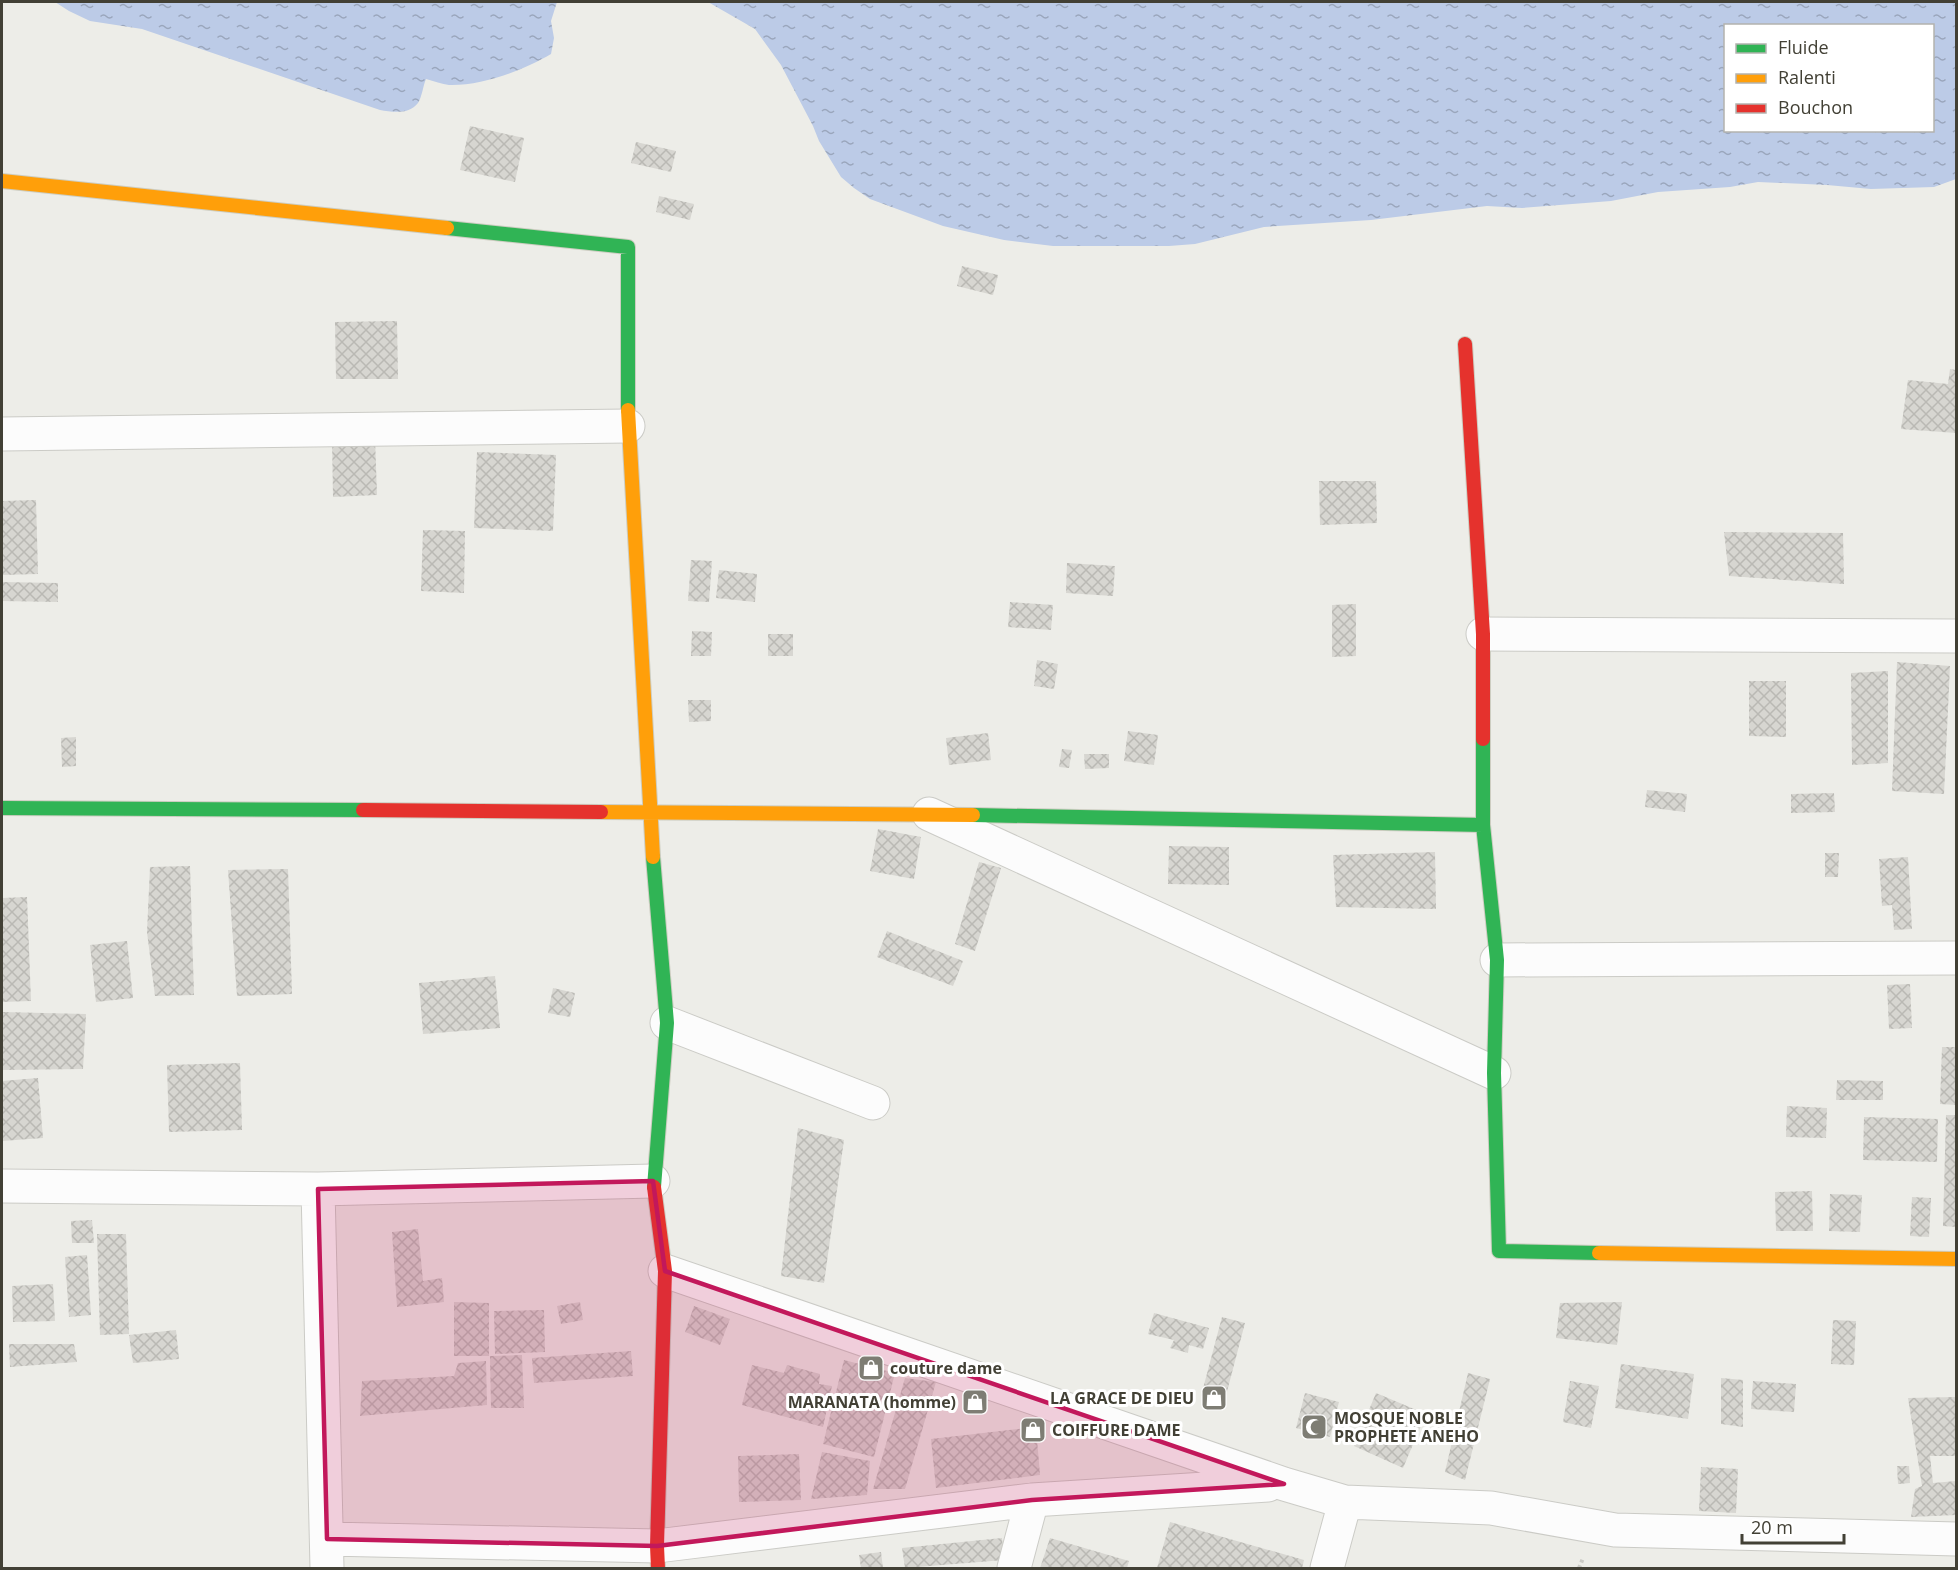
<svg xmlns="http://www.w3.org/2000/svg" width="1958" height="1570" font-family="'Open Sans',sans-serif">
<defs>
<pattern id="water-ripples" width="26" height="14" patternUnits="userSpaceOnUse" patternTransform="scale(1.5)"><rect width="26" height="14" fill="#bccbe7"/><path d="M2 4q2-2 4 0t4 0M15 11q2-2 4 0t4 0" fill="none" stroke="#9aa6bc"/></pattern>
<pattern id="building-cross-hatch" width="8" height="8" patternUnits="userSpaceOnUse" patternTransform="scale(1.5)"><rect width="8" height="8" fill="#d7d6d1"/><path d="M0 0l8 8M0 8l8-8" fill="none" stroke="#bab9b4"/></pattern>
</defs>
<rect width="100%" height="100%" fill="#edede8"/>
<path fill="url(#water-ripples)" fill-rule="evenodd" d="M55,2h502l-6,19 3,17 -3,16c-27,16 -69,32 -102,31 -7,-1 -15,-4 -23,-6 -3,7 -4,18 -8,24 -9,12 -26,9 -38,7l-238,-81 -52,-8 -21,-10z
M708,2h1248v177l-22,8 -63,2 -44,-4 -69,-3 -28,5 -72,5 -47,9 -89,7 -35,-2 -116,14 -107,7 -69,17 -26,2h-116l-49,-6 -61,-14 -73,-27 -16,-11 -13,-11 -22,-36 -6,-15 -32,-61 -26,-36zM1726,26h206v104h-206z"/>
<path fill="url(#building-cross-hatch)" d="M470,126l54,12 -9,44 -55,-12z
M636,142l40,9 -5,21 -40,-9z
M659,196l35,8 -4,16 -34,-8z
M962,266l36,9 -5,20 -36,-9z
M397,321l1,58h-62l-1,-57z
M1950,369l6,1v63l-55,-4 7,-49 40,4z
M375,438l2,57 -44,2 -1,-58z
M477,452l79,3 -3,76 -79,-3z
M1319,481h57l1,42 -57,2z
M36,500l2,74 -36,1v-74z
M423,530l42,1 -1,62 -43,-2z
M1724,532l119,1 1,51 -115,-8z
M691,560l21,1 -3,41 -21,-1z
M1067,563l48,3 -2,30 -47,-3z
M719,570l38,4 -2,28 -39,-4z
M2,582l56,1v19l-56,-1z
M1010,602l43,3 -2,25 -43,-3z
M1356,604v52l-24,1v-52z
M692,631l20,1 -1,24h-20z
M768,634h25v22h-25z
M1037,660l21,4 -4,25 -20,-3z
M1897,662l53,4 -6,128 -52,-3z
M1888,671v92l-36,2 -1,-92z
M1749,681h37v56l-37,-1z
M688,700h23v21l-22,1z
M1128,731l30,4 -4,30 -30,-4z
M988,733l3,27 -42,5 -3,-27z
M76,737v29l-14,1 -1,-29z
M1062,749l10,1 -3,18 -10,-1z
M1084,754h25v14l-24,1z
M1647,790l40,4 -2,18 -40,-5z
M1834,793l1,19 -44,1v-19z
M878,829l43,8 -7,42 -44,-8z
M1169,846l60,1v38l-61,-1z
M1435,852l1,57 -100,-2 -3,-52z
M1825,853h14l-1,24h-13z
M1908,857l4,72 -18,1 -2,-25 -10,1 -3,-47z
M979,862l22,6 -26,83 -20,-7z
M190,866l4,129 -39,1 -8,-64 3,-65z
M288,869l4,125 -55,2 -9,-126z
M27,897l4,104 -29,1v-104z
M887,931l76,30 -10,25 -76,-29z
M127,941l6,57 -37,4 -6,-57z
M495,976l5,52 -77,6 -4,-51z
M1910,984l2,44 -23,1 -2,-44z
M553,988l22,5 -5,24 -22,-4z
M2,1012l84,2 -3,55 -81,1z
M1942,1047h14v58l-16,-1z
M240,1063l2,67 -73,2 -2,-67z
M38,1078l5,60 -41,3v-60z
M1837,1080l46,1v19h-47z
M1787,1106l40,2 -1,30 -40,-1z
M1946,1115h10v112l-13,-1z
M1864,1117l74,2 -1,43 -74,-2z
M798,1128l46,12 -20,143 -43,-7z
M1812,1191l1,40h-37l-1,-39z
M1830,1194l32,1 -2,37 -31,-1z
M1912,1197l19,1 -2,39 -19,-1z
M92,1220l2,23h-22l-1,-22z
M418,1229l5,52 19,-3 2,24 -47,5 -5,-75z
M97,1234h29l3,100 -29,1z
M87,1255l4,60 -22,2 -4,-60z
M53,1284l2,37 -42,1 -1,-36z
M454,1302l35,1v53h-35z
M580,1302l3,18 -22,4 -4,-18z
M1622,1302l-5,43 -61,-7 4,-35z
M694,1306l36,13 -10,26 -35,-13z
M544,1310l1,42 -50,2 -1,-43z
M1154,1313l55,15 -6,21 -14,-4 -1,8 -18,-5 4,-8 -26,-6z
M1222,1317l23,6 -21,80 -23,-7z
M1833,1320l23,1 -2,44 -23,-1z
M176,1330l3,29 -46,4 -4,-28z
M9,1344h65l3,18 -67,5z
M631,1351l2,25 -99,7 -2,-25z
M522,1355l2,53h-33l-1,-52z
M844,1360l51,13 -21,84 -51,-13z
M486,1361l1,44 -127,11 2,-35 92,-5 4,-13z
M1621,1364l73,10 -6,45 -73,-11z
M752,1365l32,8 3,-8 33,9 -1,10 13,2 -9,41 -81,-22z
M1468,1373l22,6 -25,101 -20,-8z
M905,1378l31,4 -31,107h-32z
M1721,1378l22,2v47l-22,-3z
M1570,1381l29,5 -8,42 -28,-6z
M1753,1381l43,3 -2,28 -43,-3z
M1305,1393l34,9 -9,35 -34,-9z
M1376,1393l50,21 -23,54 -49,-22z
M1956,1397v59h-26l3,27 23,-2v34l-45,2 4,-28 7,-3 -14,-88z
M1036,1427l4,48 -104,13 -5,-49z
M822,1452l48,9 -3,34 -56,4z
M799,1454l2,46 -62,2 -1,-46z
M1897,1466h12l1,17 -12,1z
M1701,1467l37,2 -2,44 -37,-2z
M1170,1522l134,38 -2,8h-145z
M1002,1538l2,22 -99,8 -3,-20z
M1050,1538l79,23 -2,7h-87z
M881,1552l2,16h-22l-2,-13z"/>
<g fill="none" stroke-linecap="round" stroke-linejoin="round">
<g stroke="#cbcbc6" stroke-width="35">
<path id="street" d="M2,434l626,-8
M1483,634l473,2
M929,814l565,259
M1497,960l459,-2
M667,1023l206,80
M2,1186l316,3 335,-8
M318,1189l9,379
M665,1271l619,213 61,18 146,6 124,22 341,9
M327,1539l330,7 375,-46 236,-15
M1014,1568l18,-68
M1327,1568l18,-66"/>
</g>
<g stroke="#cdcdc1" stroke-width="16">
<path id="fast" d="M447,228l181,19v163
M1483,739v86l14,135 -3,113 5,178 100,2
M2,808l361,2
M973,815l510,10
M653,857l14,166 -13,164"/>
</g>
<g stroke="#cdcdc1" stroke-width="16">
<path id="slow" d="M2,181l445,47
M628,410l25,447
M601,812l372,3
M1599,1253l357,6"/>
</g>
<g stroke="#cdcdc1" stroke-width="16">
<path id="jam" d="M1465,344l18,290v105
M363,810l238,2
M654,1187l11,84 -8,275 1,22"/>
</g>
<path stroke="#cbcbc6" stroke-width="4" stroke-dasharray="3 3" stroke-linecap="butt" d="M1579,1568l4,-10"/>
<use href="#street" stroke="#fcfcfc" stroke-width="33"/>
<use href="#fast" stroke="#30b455" stroke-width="14"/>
<use href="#slow" stroke="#ff9f0a" stroke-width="14"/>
<use href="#jam" stroke="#e5322d" stroke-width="14"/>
</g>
<path fill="#c2185b" fill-opacity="0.2" stroke="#c2185b" stroke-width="4.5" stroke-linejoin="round" d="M653,1181l12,90 619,213 -252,16 -375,46 -330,-7 -9,-350z"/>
<defs>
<g id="shop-square" transform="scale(1.35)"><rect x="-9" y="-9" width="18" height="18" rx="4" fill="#7e7d74" stroke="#fff"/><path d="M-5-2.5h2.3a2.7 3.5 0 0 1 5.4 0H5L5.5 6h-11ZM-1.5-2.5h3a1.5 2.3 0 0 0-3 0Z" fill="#fff"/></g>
<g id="mosque-square" transform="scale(1.35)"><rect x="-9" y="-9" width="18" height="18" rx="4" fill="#7e7d74" stroke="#fff"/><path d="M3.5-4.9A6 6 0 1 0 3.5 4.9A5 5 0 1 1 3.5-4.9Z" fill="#fff"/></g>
</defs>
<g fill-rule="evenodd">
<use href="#shop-square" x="871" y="1368"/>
<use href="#shop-square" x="1214" y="1398"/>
<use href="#shop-square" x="975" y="1402"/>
<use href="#mosque-square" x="1314" y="1427"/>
<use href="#shop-square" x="1033" y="1430"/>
</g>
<g text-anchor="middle" stroke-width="6" stroke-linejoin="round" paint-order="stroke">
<g font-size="16" font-weight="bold" fill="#424035" stroke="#fff" text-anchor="start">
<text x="890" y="1374">couture dame</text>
<text x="1194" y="1404" text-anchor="end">LA GRACE DE DIEU</text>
<text x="956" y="1408" text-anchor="end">MARANATA (homme)</text>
<text x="1334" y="1424">MOSQUE NOBLE<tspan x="1334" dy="18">PROPHETE ANEHO</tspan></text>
<text x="1052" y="1436">COIFFURE DAME</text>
</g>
</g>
<rect width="1958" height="1570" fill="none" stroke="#424035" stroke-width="6"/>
<rect x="1724" y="24" width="210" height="108" fill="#ffffff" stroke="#b3b3ae" stroke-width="1.5"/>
<rect x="1736" y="44" width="30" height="9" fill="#30b455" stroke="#b3b3ae" stroke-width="1.5"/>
<text x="1778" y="54" font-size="18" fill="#424035">Fluide</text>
<rect x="1736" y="74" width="30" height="9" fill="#ff9f0a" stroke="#b3b3ae" stroke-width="1.5"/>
<text x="1778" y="84" font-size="18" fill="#424035">Ralenti</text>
<rect x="1736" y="104" width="30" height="9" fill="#e5322d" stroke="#b3b3ae" stroke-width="1.5"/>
<text x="1778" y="114" font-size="18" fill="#424035">Bouchon</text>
<path d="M1742 1534v9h102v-9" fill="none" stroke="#424035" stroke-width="3"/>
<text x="1751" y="1534" font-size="18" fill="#424035" stroke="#ffffff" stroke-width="4.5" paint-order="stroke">20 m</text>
</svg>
